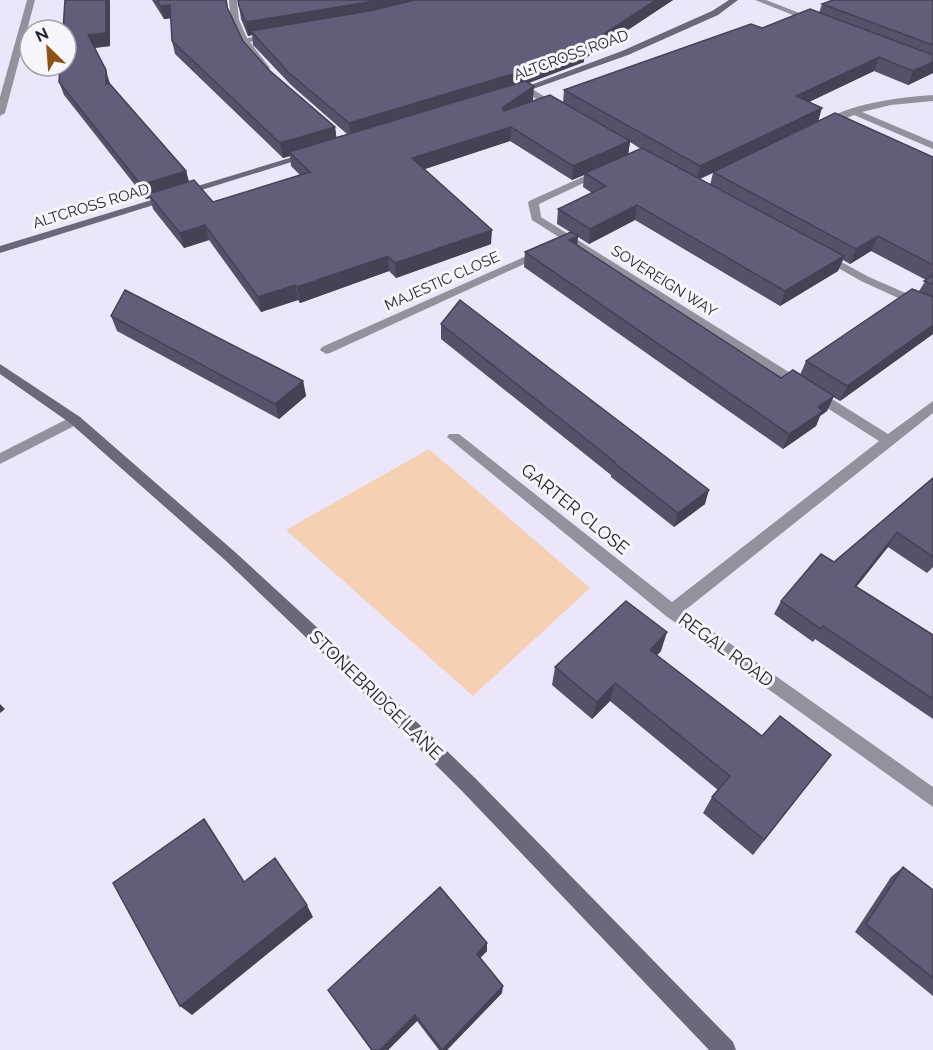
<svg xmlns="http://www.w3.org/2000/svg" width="933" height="1050" font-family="Raleway,sans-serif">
<rect width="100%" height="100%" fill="#ebe6fa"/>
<path fill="#f5d0b2" d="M429,449l161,139 -117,108 -187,-166z"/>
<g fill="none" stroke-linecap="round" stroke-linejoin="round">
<path fill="#94919f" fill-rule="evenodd" d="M75,415l5,2 2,3 -2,3 -80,41v-11z"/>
<path fill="#94919f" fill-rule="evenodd" d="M27,0h8l-30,113 -5,3v-19z
M229,0h8l2,20 8,18 23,-3 4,2 -24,5 20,26 -1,2h-6c-18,-22 -33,-40 -34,-70z
M755,0h11l54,21 -7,2z
M523,87h6l34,21 -8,2 -32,-19z
M933,95v6l-42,4 -29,7 71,30v7l-79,-34 -26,11 -8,-2c24,-20 81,-27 113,-29z
M598,170l9,2 -68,32 2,13 347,217 45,-33v12l-249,198 249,176v20l-267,-191 -219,-179 2,-3h10l213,168 207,-161 -347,-221 -4,-17 1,-2z
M542,249l4,1v4l-216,99 -4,1 -6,-4 2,-3z
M823,252l46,25 64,28v9l-72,-33 -42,-24 -2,-2z"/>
<path fill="#6c677b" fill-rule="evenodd" d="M729,0h9l-20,15 -90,40 -109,39 -7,-2 110,-41 90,-40z
M306,153l8,2 -314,98v-7z
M0,364l80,53 155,135 111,102 129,124 258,264 3,8h-27l-248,-260 -127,-126 -109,-104 -155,-137 -70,-49z"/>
</g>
<path fill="#565069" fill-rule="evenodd" d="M152,0h75l1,9 15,32 26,29 66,57 1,10 11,-3 -56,-49 -38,-40 -1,-10 -4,1 -7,-17 -3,-19h435l-89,59v3l-55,21 4,17 -5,3h35l1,-13 198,-62 57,-15 3,-9 111,-4v73l-25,12 -34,-14 -65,31 9,19 115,36v177l-93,67 -7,-4 -6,14 -7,5 -4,10 -33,23 -259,-182 1,-15 45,-20 -13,-8 1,-15 34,-16 -9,-6 1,-12 -12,5 -62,-39 -86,28 67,75 -95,34 -7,-7 -89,32 -2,-3 -37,12 -52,-72 -25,8 -31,-39 -3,-11 -4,1 -82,-104 -5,-13 7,-52 44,16 -15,2 15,36 76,87 3,11 24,20 87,-27 -9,-9 -1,-10 -7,2 -108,-104 -3,-13 -1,-23 -7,1zM630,142l11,7 -13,5zM713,173l-3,12 -10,-6zM635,220l145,86 58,-35 5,-11 7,4 21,-13 55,29 -7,11 -113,70 -6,14 -19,3 -204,-133 1,-8 11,7z
M111,316l192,65 3,15 -27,23 -162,-88z
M441,324l264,180 -31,23 -63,-50v-2l-170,-136z
M933,478v89l-6,6 -39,-26 -32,40 77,48v84l-118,-80 -2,3 -39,-28 7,-13 53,-39z
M661,651l-4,4 105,81 69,19 -78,100 -50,-42 9,-16 6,-7 -108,-89 -18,18 -40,-34 3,-18z
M903,867l30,23v106l-78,-64 36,-55z
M487,943v8l-7,7 22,35 -55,57h-8l-22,-29 -29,29h-17l-43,-60z"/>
<path fill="#464155" d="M106,0h4v46l-18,2 -4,-13z
M381,0h53l-183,31 1,4 -4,1 -2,-14z
M656,0h17l-89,59v3l-62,23 -171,52 -2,-14 235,-76z
M170,5l3,13 -9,1 -4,-13z
M879,57l-5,14 -82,39 4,-14z
M933,62v11l-25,12 5,-14z
M106,70l4,14h-4z
M534,86l-1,14 -31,22v-14z
M822,108l-4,14 -121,58 3,-14z
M335,127l2,14 -48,11 1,4 -7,2 -3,-15z
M511,127l-1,14 -97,32 -1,-15z
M630,141l-2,15 -43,17 -1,2 -12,5 1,-14z
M186,171l4,15 -42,8 2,4 -4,1 -5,-14z
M637,205l-2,15 -46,24 1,-15z
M205,225l4,15 -25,8 -4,-15z
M492,230l-1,14 -95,34 -1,-15z
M578,236l-2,15 -7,-11z
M878,236l-7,15 -21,13 6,-15z
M388,256l1,15 -89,32 -3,-16z
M844,256l-6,15 -58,35 5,-15z
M295,285l3,15 -37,12 -3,-15z
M933,325v9l-93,67 7,-15z
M303,381l3,15 -27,23 -4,-15z
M834,396l-7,15 -7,5 -4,10 -33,23 6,-15 29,-27z
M709,490l-4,14 -31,23 4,-14z
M897,532l-9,15 -42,53 9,-14z
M667,632l-6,19 -17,17 6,-18z
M615,683l-5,18 -18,18 5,-17z
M0,704l5,5 -5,4z
M307,905l6,12 -121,98 -12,-9z
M487,943v8l-10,10v-7z
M503,986l-1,7 -55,57h-5z
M415,1015l2,6 -29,29h-8z"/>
<path fill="#645d7a" stroke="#464155" stroke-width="1.5" d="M65,0h41v33l-18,2 18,35v14l3,-1 77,88 -45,14 -82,-103 1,-16h6v-36h-3z
M157,0h69l1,7 16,34 26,29 66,57 -55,16 -108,-102 -2,-36 -10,1z
M238,0h143l-135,22 -7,-16z
M415,0h241l-72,47 1,2 -62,22 -174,52 -61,-51 -37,-41 123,-21z
M833,0h100v45l-111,-41z
M810,9l123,46v7l-20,9 -34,-14 -83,39 26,12 -122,58 -136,-76 187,-66 11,4z
M525,81l9,5 -32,22 2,3 46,-16 80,46 -57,25 -62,-39 -99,31 80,72 -97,33 -7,-7 -91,31 -2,-2 -37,12 -53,-72 -25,8 -32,-39 46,-14 19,22 97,-30 -21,-20z
M835,113l98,44v108l-55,-29 -22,13 -143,-77z
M642,148l202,108 -59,35 -148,-86 -47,24 -32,-20 48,-23 -21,-13z
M571,232l7,4 -9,4 212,138 12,-8 41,26 -16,11 5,4 -34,23 -264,-182z
M933,275v9l-9,-3z
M912,289l21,8v28l-86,61 -41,-25z
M125,290l178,91 -28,23 -164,-88z
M460,300l249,190 -31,23 -64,-50 1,-1 -174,-138z
M933,478v79l-36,-25 -42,54 78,49v64l-110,-73 -2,3 -40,-28 40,-47 13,8z
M626,601l41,31 -17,18 112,86 18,-20 51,39 -67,85 -52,-43 18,-21 -115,-93 -18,19 -42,-35z
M204,819l40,63 31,-24 32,47 -127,101 -67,-123z
M903,867l30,23v88l-67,-54z
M440,887l47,56 -10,11 26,32 -61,64 -27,-35 -35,35h-8l-44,-60z"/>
<g text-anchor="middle" stroke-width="6" stroke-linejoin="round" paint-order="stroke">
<g font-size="15" fill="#25222e" stroke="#f7f5fc">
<text transform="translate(571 55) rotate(-20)" y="5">ALTCROSS ROAD</text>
<text transform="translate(91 206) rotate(-17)" y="5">ALTCROSS ROAD</text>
<text transform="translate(442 281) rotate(-24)" y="5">MAJESTIC CLOSE</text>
<text transform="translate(664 281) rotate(32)" y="5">SOVEREIGN WAY</text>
</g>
<g font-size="18" fill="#25222e" stroke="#f7f5fc">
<text transform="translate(575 509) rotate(39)" y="6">GARTER CLOSE</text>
<text transform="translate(726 650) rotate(36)" y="6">REGAL ROAD</text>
<text transform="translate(376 695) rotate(44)" y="6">STONEBRIDGE LANE</text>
</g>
</g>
<g transform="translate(48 48) rotate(335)"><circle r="28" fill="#f7f5fc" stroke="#a3a1aa" stroke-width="1.5"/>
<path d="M0-4.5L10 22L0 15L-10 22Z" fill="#8e5212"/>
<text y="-9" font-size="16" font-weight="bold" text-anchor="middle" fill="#25222e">N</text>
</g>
</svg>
